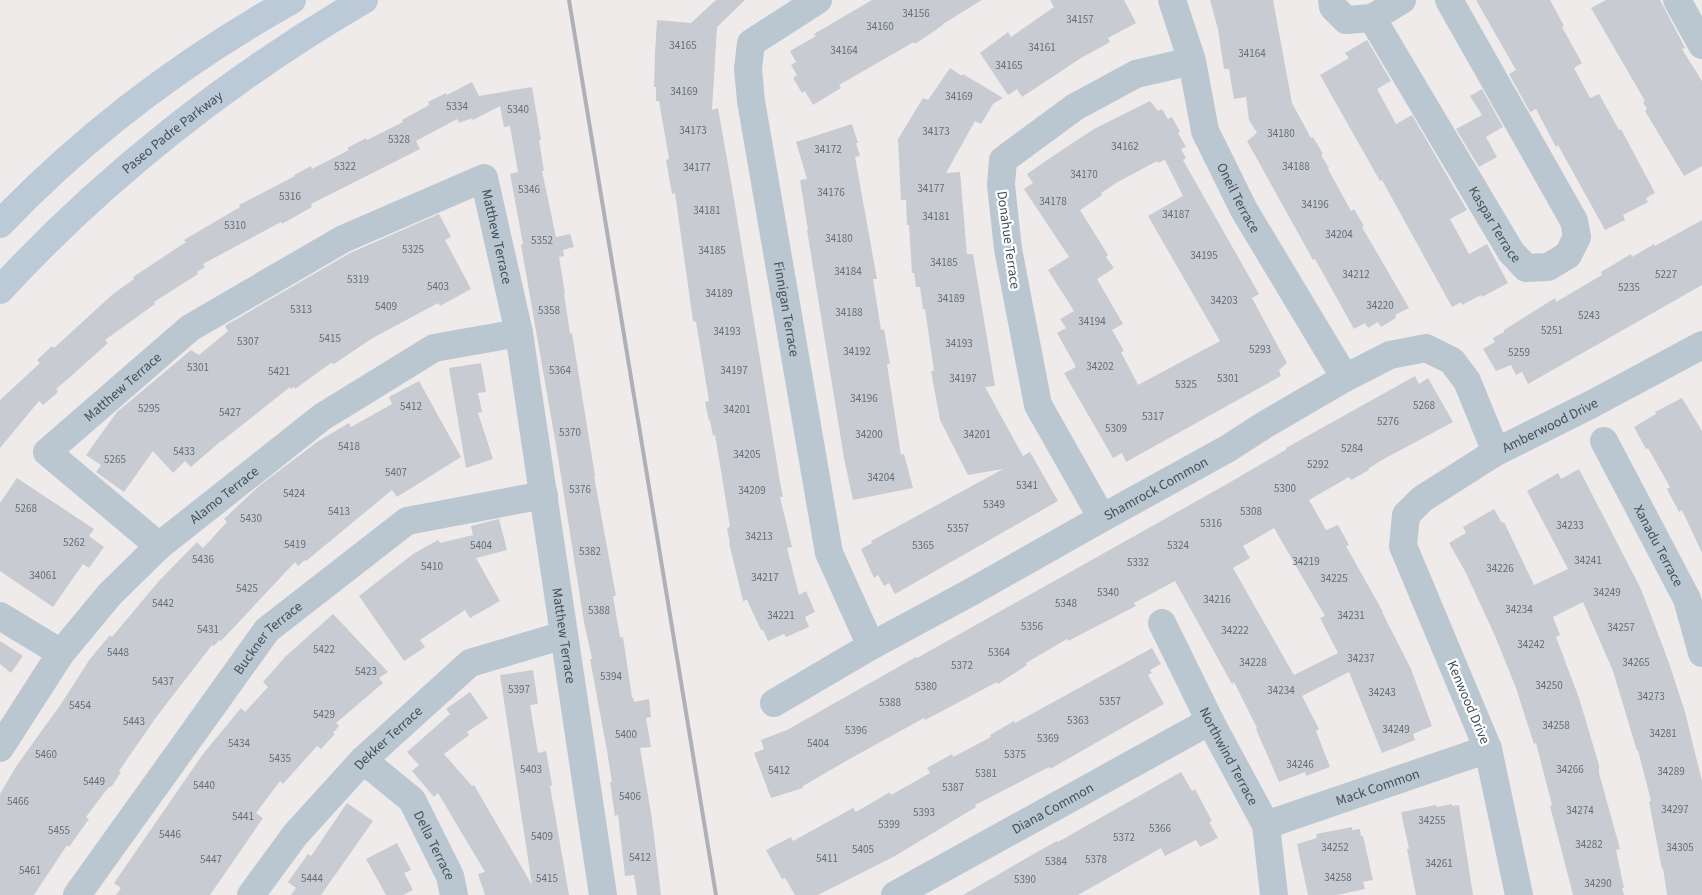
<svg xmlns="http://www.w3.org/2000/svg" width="1702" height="895" font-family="'Source Sans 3',sans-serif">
<rect width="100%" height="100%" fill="#efebeb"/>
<path fill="#c8cbd1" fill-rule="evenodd" d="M716,0h29l-28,27 -5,83 6,-2 15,85 47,289 3,15h-3l12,50 -5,1 12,47 7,-4 9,21 -10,5 4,10 -23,10 -2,-3 -16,7 -5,-11h-2l-14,-30 -4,1 -14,-58h1l-3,-15 3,-1 -7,-44 -8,-48 -2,1 -3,-16 -1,1 -4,-19 4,-1 -13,-79 -3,-1 -18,-128 -3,1 -6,-34 3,-1 -10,-58h-3v-14h-2l1,-33 2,-34 34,3z
M872,0h110l-39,24v1l-28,19 -1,-2 -75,43 2,3 -28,17 -8,-14 -3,2 -9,-15 4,-3 -6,-10 5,-3 -6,-11 26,-15 -2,-2z
M1050,0h74l12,23 -28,15 2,4 -29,16 -59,39 -5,-8 -9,6 -28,-42 28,-21 3,5 43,-30z
M1210,0h63l19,103 19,35 2,-1 10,17 -2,1 8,13 -1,1 23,42 3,-2 10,17 -2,1 47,81 -14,7 1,3 -15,9 -3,-5 -10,6 -3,-5 -11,6 -39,-70 -2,1 -11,-20 -55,-99 10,-8 -8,-13 -3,-23 -12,2 -5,-30h-5l-6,-40z
M1476,0h74l14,26 -2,1 20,36 -8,5 16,30 9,-4 20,36 2,-1 34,64 -9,5 2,4 -25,13 2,5 -20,10 -47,-85 -2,2 -20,-38 -6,3 -21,-38 7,-4z
M1606,0h54l21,40 4,8 -3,1 20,32v85l-18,10 -39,-65 2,-2 -4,-7 2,-1 -54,-93z
M1367,40l24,41 -14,8 19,35 16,-9 55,95 -17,9 19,35 18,-10 21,39 -26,14 -1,-2 -19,10 -1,-3 -9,5 -70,-127 -2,1 -60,-106 29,-17 -4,-5z
M950,68l12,8 1,-2 40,24 -10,6 -12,20 -6,-3 -29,52 14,-1 7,82h6l22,132 -10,1 38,69 7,-4 28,49 -163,93 -6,-11 -5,3 -6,-11 -4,3 -13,-29 11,-6 -1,-2 132,-72 -35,6 -28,-55 -9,-49h3l-9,-62h-2l-3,-22h-4l-2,-14h-2l-3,-48h-2l-1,-25h-5l-3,-61 25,-41 5,2z
M472,82l7,14 53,-9 9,53h-2l5,31h-2l14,66 14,-3 4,13 -11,3 1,6 -5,1 6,36h-1l6,41 2,-1 23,143h-1l22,120h-3l7,41h3l9,61 1,-1 1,5 15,-3 2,18 -5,1 5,29 -11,1 12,71 9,76h-24l-3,-20 -9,1 -7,-61 -3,1 -5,-34h2l-5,-31 -17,-92h2l-8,-37 -27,-171 -36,-206 2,-1 -13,-70 8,-2 -8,-46 -6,1 -4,-21 -27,14 -1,-2 -3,2v-1l-10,4 -2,-4 -41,22 4,8 -109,55 1,3 -30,17 -1,-2 -78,42 2,3 -8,5 1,2 -44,28 1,2 -50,36 3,3 -38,34 -14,12 2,2 -2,3 -13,11 -4,-4 -39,47v-48l40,-37 -3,-3 15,-14 2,2 59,-54 21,-15 -1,-2 53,-35 -2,-2 56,-33 -1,-2 56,-29 -1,-1 17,-9 1,3 37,-19 -2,-2 19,-10 1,2 36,-18 -1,-2 27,-15 -1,-3 18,-9 1,2z
M1482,89l21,38 -17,10 11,20 -18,10 -23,-38 26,-14 -12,-19z
M1150,101l8,10 4,-2 6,10 4,-2 8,15 -2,1 8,14 -5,2 5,9 -3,2 76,134 -7,4 35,65 -8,7 2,6 -155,86 -4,-9 -9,5 -49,-85 12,-6 -19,-34 9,-5 -6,-9 14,-8 -26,-41 21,-13 -45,-68 9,-6 -6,-9 26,-18 41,-27zM1165,160l18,36 -35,20 72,125 -82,44 -17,-33 3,-1 -12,-21 11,-6 -26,-45 17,-11 -8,-11 2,-2 -28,-45 22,-15 -1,-2 15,-10 41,-22 1,2z
M852,124l6,19h-2l4,13 -5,1 22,122h-4l8,51 3,-1 6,35h-3l14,91 3,-1 9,34 -60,12 -9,-42 -37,-228h1l-8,-50 7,-1 -11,-37z
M439,214l12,23 -6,3 26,49 -31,17 -2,-3 -67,36 -37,25 -3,-1 -36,26 -1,-2 -3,2 -1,-2 -68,54v-1l-31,27 -6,-6 -12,12 -20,-22 -29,41 -28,-20 5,-7 -15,-10 31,-43 74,-62 8,5 29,-24 -3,-5 3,-2 122,-71z
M1702,220v65l-174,99 -6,-12 -6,3 -5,-10 -15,6 -13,-22 12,-7 -2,-4 11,-6v-2l51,-32 1,4 46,-27 -1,-3 30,-18 1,3 22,-13 1,2z
M481,363l5,29 -8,1 4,19 -4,1 15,46 -27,9 -17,-100z
M1415,376l4,8 9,-6 25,44 -73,39 -12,8 1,1 -18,10 -2,-3 -40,23 17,30 12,-5 11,20 -3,1 37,66h-1l29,57 21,57 -19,8 2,6 -33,13 -33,-81 -47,24 17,33 -3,2 14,36 -24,9 -1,-4 -26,10 -23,-53 1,-1 -23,-46 -2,2 -57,-103 -41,22 2,3 -68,35 -1,-2 -41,24 1,2 -29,19 -1,-2 -72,38 -1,-2 -78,43 -43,25v2l-32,10 -17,-45 10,-4 -3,-9 26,-10 129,-73 1,1 310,-174 60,-35 -1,-1zM1274,528l51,88 -5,2 18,35 -44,22 -61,-107 17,-10 -7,-12z
M419,381l42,76 -64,40 -5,-7 -86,71 -1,-1 -7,6 -3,-4 -74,79 -2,-1 -5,6 -2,-1 -55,71 -38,55 2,1 -9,14 -4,2 -22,29 3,2 -20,28 -2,-2 -33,50h-34v-101l17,-29 44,-61 29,-45 20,-24 2,2 46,-55 39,-40 6,6 24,-26 -3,-3 35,-33 58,-44 32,-19 2,4 41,-23 -3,-7z
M1682,398l20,33v122l-20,-43 -3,2 -12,-23 3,-2 -22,-39 -2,1 -12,-22 22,-13 -1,-2z
M1579,469l62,120 28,74 16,49 17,69v114h-35l-4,-27 -1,1 -13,-67 2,-1 -13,-51 -1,1 -24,-80 -30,-69 -30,15 7,18 -4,2 23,61 20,67v8l21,76 -4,1 8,38h-2l2,7h-51l-23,-89 2,-1 -16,-62 -2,1 -18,-56 -21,-52 -29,-63 -17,-30 17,-10 -3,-6 31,-18 8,14 2,-1 30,63 34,-16 -41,-78 31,-18 3,6z
M17,478l77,51 -5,7 15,11 -15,21 -6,-4 -30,43 -53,-36v-68z
M499,519l8,31 -31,8 24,43 -30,17 -5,-8 -45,30 5,7 -21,14 -45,-65 54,-42 25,-14 2,3 33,-8 -2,-9z
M333,614l55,58 -9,6 4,5 -47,40 3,3 -6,7 2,1 -14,15 -4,-3 -34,38 -3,-3 -24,32 7,5 -53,77h-94l5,-7 -7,-5 89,-129 38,-46 4,4 23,-25 -5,-5 22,-25z
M0,641l23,15 -12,17 -11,-9z
M1152,648l9,16 -11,6 2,3 -4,2 16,29 -114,65 -1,-2 -74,38 1,2 -81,49 -77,39h-23l-10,-17 -3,1 -16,-29 25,-13 2,4 60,-33 3,4 34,-20 1,3 39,-22 -3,-5 25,-14 1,3 38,-20 -1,-2 24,-14 1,2z
M533,670l5,34 -8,1 8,48 8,-2 6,34 -2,1 19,109h-84l-7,-21 7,-2 -47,-79 -4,4 -22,-26 7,-6 -12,-13 43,-38 -4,-5 24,-17 18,26 -21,14 2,3 -25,19 28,32 2,-1 58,100 -32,-210z
M1181,772l11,19 3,-2 17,32 -3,1 9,16 -18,9 -4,-7 -31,16 -4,-8 -83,47h-115l74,-43 20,-11 1,1z
M347,803l26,18 -52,74h-30l5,-7 -8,-6 20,-28 3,2z
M1452,804v2l7,-1 14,90h-57l-9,-46h2l-8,-37 35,-7 1,2z
M1352,827v3l8,-1 1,7h2l10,44 -10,2 2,7 -28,6h-29l-11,-51 20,-6 -1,-4z
M397,843l14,27 -7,3 9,17 -10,5h-17l-20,-36z"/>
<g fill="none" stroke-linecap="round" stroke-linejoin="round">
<g stroke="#bbc7d0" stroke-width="28">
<path id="s1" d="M818,0l-67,43 -3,26 3,32 78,452 42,93"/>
<path id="s2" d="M1172,0l20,61 13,70 39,79 101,168"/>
<path d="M1332,0l1,7 13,13 26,-2 30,-18"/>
<path d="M1677,0l25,45"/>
<path id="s3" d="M1372,18l139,234 15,16 22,-1 20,-12 9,-18 -3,-16 -125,-221"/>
<path id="s4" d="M1604,441l83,158 15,54"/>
<path d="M1102,518l-64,-113 -30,-156 -7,-64 2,-25 72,-53 61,-33 56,-13"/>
<path id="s5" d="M159,546l-112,-94 143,-124 153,-89 141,-61 35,155 84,562"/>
<path d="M0,616l61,37"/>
<path id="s6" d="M1162,623l48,98 56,104 8,70"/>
<path id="s7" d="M774,703l97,-57 102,-55 129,-73 125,-69 39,-25 79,-46 45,-23 36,-7 26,13 15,20 29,71"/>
<path id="s8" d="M0,748l61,-95 49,-59 49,-48 163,-129 112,-69 85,-15"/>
<path id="s9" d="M363,760l49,40 38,76 4,19"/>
<path id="s10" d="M1266,825l222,-76"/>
<path id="s11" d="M77,895l190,-265 140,-109 137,-26"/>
<path id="s12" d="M251,895l44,-60 68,-75 107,-97 94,-28"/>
<path id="s13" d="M895,895l315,-174"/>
<path id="s14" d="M1519,895l-31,-146 -85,-203 3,-31 16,-16 74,-47 96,-48 110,-59"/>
</g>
<g stroke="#bccad7" stroke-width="28">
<path d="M0,224c85,-89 185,-164 292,-224"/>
<path id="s15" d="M0,290c104,-113 231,-213 364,-290"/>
</g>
<path stroke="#adb1b7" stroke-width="4" d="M569,0l147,895"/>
</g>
<g text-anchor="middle" stroke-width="4.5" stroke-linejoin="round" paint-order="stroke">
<g font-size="11" fill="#646f78">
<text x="916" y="17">34156</text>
<text x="1080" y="23">34157</text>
<text x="880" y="30">34160</text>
<text x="683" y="49">34165</text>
<text x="1042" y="51">34161</text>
<text x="844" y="54">34164</text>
<text x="1252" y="57">34164</text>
<text x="1009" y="69">34165</text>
<text x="684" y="95">34169</text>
<text x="959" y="100">34169</text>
<text x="457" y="110">5334</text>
<text x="518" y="113">5340</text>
<text x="693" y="134">34173</text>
<text x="936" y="135">34173</text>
<text x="1281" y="137">34180</text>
<text x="399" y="143">5328</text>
<text x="1125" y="150">34162</text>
<text x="828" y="153">34172</text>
<text x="345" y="170">5322</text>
<text x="1296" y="170">34188</text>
<text x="697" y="171">34177</text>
<text x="1084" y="178">34170</text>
<text x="931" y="192">34177</text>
<text x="529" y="193">5346</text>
<text x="831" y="196">34176</text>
<text x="290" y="200">5316</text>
<text x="1053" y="205">34178</text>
<text x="1315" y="208">34196</text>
<text x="707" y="214">34181</text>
<text x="1176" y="218">34187</text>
<text x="936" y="220">34181</text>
<text x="235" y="229">5310</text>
<text x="1339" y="238">34204</text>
<text x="839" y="242">34180</text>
<text x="542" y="244">5352</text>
<text x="413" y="253">5325</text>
<text x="712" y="254">34185</text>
<text x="1204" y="259">34195</text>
<text x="944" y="266">34185</text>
<text x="848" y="275">34184</text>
<text x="1356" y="278">34212</text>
<text x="1666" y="278">5227</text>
<text x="358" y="283">5319</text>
<text x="438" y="290">5403</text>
<text x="1629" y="291">5235</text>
<text x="719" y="297">34189</text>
<text x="951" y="302">34189</text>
<text x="1224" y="304">34203</text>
<text x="1380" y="309">34220</text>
<text x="386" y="310">5409</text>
<text x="301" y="313">5313</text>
<text x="549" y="314">5358</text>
<text x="849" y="316">34188</text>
<text x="1589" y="319">5243</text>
<text x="1092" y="325">34194</text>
<text x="1552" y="334">5251</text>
<text x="727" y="335">34193</text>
<text x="330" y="342">5415</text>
<text x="248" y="345">5307</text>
<text x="959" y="347">34193</text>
<text x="1260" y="353">5293</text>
<text x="857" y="355">34192</text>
<text x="1519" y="356">5259</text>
<text x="1100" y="370">34202</text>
<text x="198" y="371">5301</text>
<text x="560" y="374">5364</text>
<text x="734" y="374">34197</text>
<text x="279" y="375">5421</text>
<text x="963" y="382">34197</text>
<text x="1228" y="382">5301</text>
<text x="1186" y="388">5325</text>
<text x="864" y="402">34196</text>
<text x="1424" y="409">5268</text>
<text x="411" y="410">5412</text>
<text x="149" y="412">5295</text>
<text x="737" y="413">34201</text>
<text x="230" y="416">5427</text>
<text x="1153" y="420">5317</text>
<text x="1388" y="425">5276</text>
<text x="1116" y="432">5309</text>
<text x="570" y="436">5370</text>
<text x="869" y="438">34200</text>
<text x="977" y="438">34201</text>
<text x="349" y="450">5418</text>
<text x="1352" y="452">5284</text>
<text x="184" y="455">5433</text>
<text x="747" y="458">34205</text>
<text x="115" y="463">5265</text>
<text x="1318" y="468">5292</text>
<text x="396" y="476">5407</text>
<text x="881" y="481">34204</text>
<text x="1027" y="489">5341</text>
<text x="1285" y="492">5300</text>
<text x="580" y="493">5376</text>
<text x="752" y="494">34209</text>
<text x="294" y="497">5424</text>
<text x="994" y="508">5349</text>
<text x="26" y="512">5268</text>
<text x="339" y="515">5413</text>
<text x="1251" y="515">5308</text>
<text x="251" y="522">5430</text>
<text x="1211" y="527">5316</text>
<text x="1570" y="529">34233</text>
<text x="958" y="532">5357</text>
<text x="759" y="540">34213</text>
<text x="74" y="546">5262</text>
<text x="295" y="548">5419</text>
<text x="481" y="549">5404</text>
<text x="923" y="549">5365</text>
<text x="1178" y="549">5324</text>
<text x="590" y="555">5382</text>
<text x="203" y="563">5436</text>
<text x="1588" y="564">34241</text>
<text x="1306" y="565">34219</text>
<text x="1138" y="566">5332</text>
<text x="432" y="570">5410</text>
<text x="1500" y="572">34226</text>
<text x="43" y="579">34061</text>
<text x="765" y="581">34217</text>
<text x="1334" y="582">34225</text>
<text x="247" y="592">5425</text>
<text x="1108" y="596">5340</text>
<text x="1607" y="596">34249</text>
<text x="1217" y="603">34216</text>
<text x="163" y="607">5442</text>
<text x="1066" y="607">5348</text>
<text x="1519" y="613">34234</text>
<text x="599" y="614">5388</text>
<text x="781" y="619">34221</text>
<text x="1351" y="619">34231</text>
<text x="1032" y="630">5356</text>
<text x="1621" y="631">34257</text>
<text x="208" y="633">5431</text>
<text x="1235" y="634">34222</text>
<text x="1531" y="648">34242</text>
<text x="324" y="653">5422</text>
<text x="118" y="656">5448</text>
<text x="999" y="656">5364</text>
<text x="1361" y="662">34237</text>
<text x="1253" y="666">34228</text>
<text x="1636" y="666">34265</text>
<text x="962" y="669">5372</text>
<text x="366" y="675">5423</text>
<text x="611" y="680">5394</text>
<text x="163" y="685">5437</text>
<text x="1549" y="689">34250</text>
<text x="926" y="690">5380</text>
<text x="519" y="693">5397</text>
<text x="1281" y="694">34234</text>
<text x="1382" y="696">34243</text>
<text x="1651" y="700">34273</text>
<text x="1110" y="705">5357</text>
<text x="890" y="706">5388</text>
<text x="80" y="709">5454</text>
<text x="324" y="718">5429</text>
<text x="1078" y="724">5363</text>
<text x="134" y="725">5443</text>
<text x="1556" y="729">34258</text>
<text x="1396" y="733">34249</text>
<text x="856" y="734">5396</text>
<text x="1663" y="737">34281</text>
<text x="626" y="738">5400</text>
<text x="1048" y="742">5369</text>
<text x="239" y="747">5434</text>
<text x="818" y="747">5404</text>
<text x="46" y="758">5460</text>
<text x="1015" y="758">5375</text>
<text x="280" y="762">5435</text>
<text x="1300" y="768">34246</text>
<text x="531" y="773">5403</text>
<text x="1570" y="773">34266</text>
<text x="779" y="774">5412</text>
<text x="1671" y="775">34289</text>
<text x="986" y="777">5381</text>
<text x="94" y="785">5449</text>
<text x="204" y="789">5440</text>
<text x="953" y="791">5387</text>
<text x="630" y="800">5406</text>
<text x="18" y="805">5466</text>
<text x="1675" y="813">34297</text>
<text x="1580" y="814">34274</text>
<text x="924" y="816">5393</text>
<text x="243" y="820">5441</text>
<text x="1432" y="824">34255</text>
<text x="889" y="828">5399</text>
<text x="1160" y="832">5366</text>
<text x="59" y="834">5455</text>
<text x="170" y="838">5446</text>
<text x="542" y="840">5409</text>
<text x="1124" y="841">5372</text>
<text x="1589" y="848">34282</text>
<text x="1335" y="851">34252</text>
<text x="1680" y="851">34305</text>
<text x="863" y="853">5405</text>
<text x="640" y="861">5412</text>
<text x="827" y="862">5411</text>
<text x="211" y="863">5447</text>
<text x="1096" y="863">5378</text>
<text x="1056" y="865">5384</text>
<text x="1439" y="867">34261</text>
<text x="30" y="874">5461</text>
<text x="1338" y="881">34258</text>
<text x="312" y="882">5444</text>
<text x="547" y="882">5415</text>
<text x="1025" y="883">5390</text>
<text x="1598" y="887">34290</text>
</g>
<g font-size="14" fill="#43505a" stroke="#fff">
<text dy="5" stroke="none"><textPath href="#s15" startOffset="234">Paseo Padre Parkway</textPath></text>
<text dy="5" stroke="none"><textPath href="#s2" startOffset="210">Oneil Terrace</textPath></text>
<text dy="5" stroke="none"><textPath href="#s3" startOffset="240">Kaspar Terrace</textPath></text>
<text dy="5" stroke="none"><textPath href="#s5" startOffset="726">Matthew Terrace</textPath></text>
<text transform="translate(1009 240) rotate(82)" y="5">Donahue Terrace</text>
<text dy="5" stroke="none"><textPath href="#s1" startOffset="349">Finnigan Terrace</textPath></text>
<text dy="5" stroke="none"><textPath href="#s5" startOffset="246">Matthew Terrace</textPath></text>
<text dy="5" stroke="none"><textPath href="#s14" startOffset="571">Amberwood Drive</textPath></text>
<text dy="5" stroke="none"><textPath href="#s7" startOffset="438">Shamrock Common</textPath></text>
<text dy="5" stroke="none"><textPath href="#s8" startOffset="341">Alamo Terrace</textPath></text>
<text dy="5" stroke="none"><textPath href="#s4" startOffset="118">Xanadu Terrace</textPath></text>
<text dy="5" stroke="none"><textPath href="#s5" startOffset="1131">Matthew Terrace</textPath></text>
<text dy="5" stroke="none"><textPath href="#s11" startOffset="321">Buckner Terrace</textPath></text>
<text transform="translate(1469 702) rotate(67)" y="5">Kenwood Drive</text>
<text dy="5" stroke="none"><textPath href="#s12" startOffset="209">Dekker Terrace</textPath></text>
<text dy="5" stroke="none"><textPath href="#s6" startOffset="149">Northwind Terrace</textPath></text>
<text dy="5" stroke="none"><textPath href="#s10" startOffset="118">Mack Common</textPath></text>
<text dy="5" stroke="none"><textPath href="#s13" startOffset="180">Diana Common</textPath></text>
<text dy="5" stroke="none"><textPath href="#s9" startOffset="114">Della Terrace</textPath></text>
</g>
</g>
</svg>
